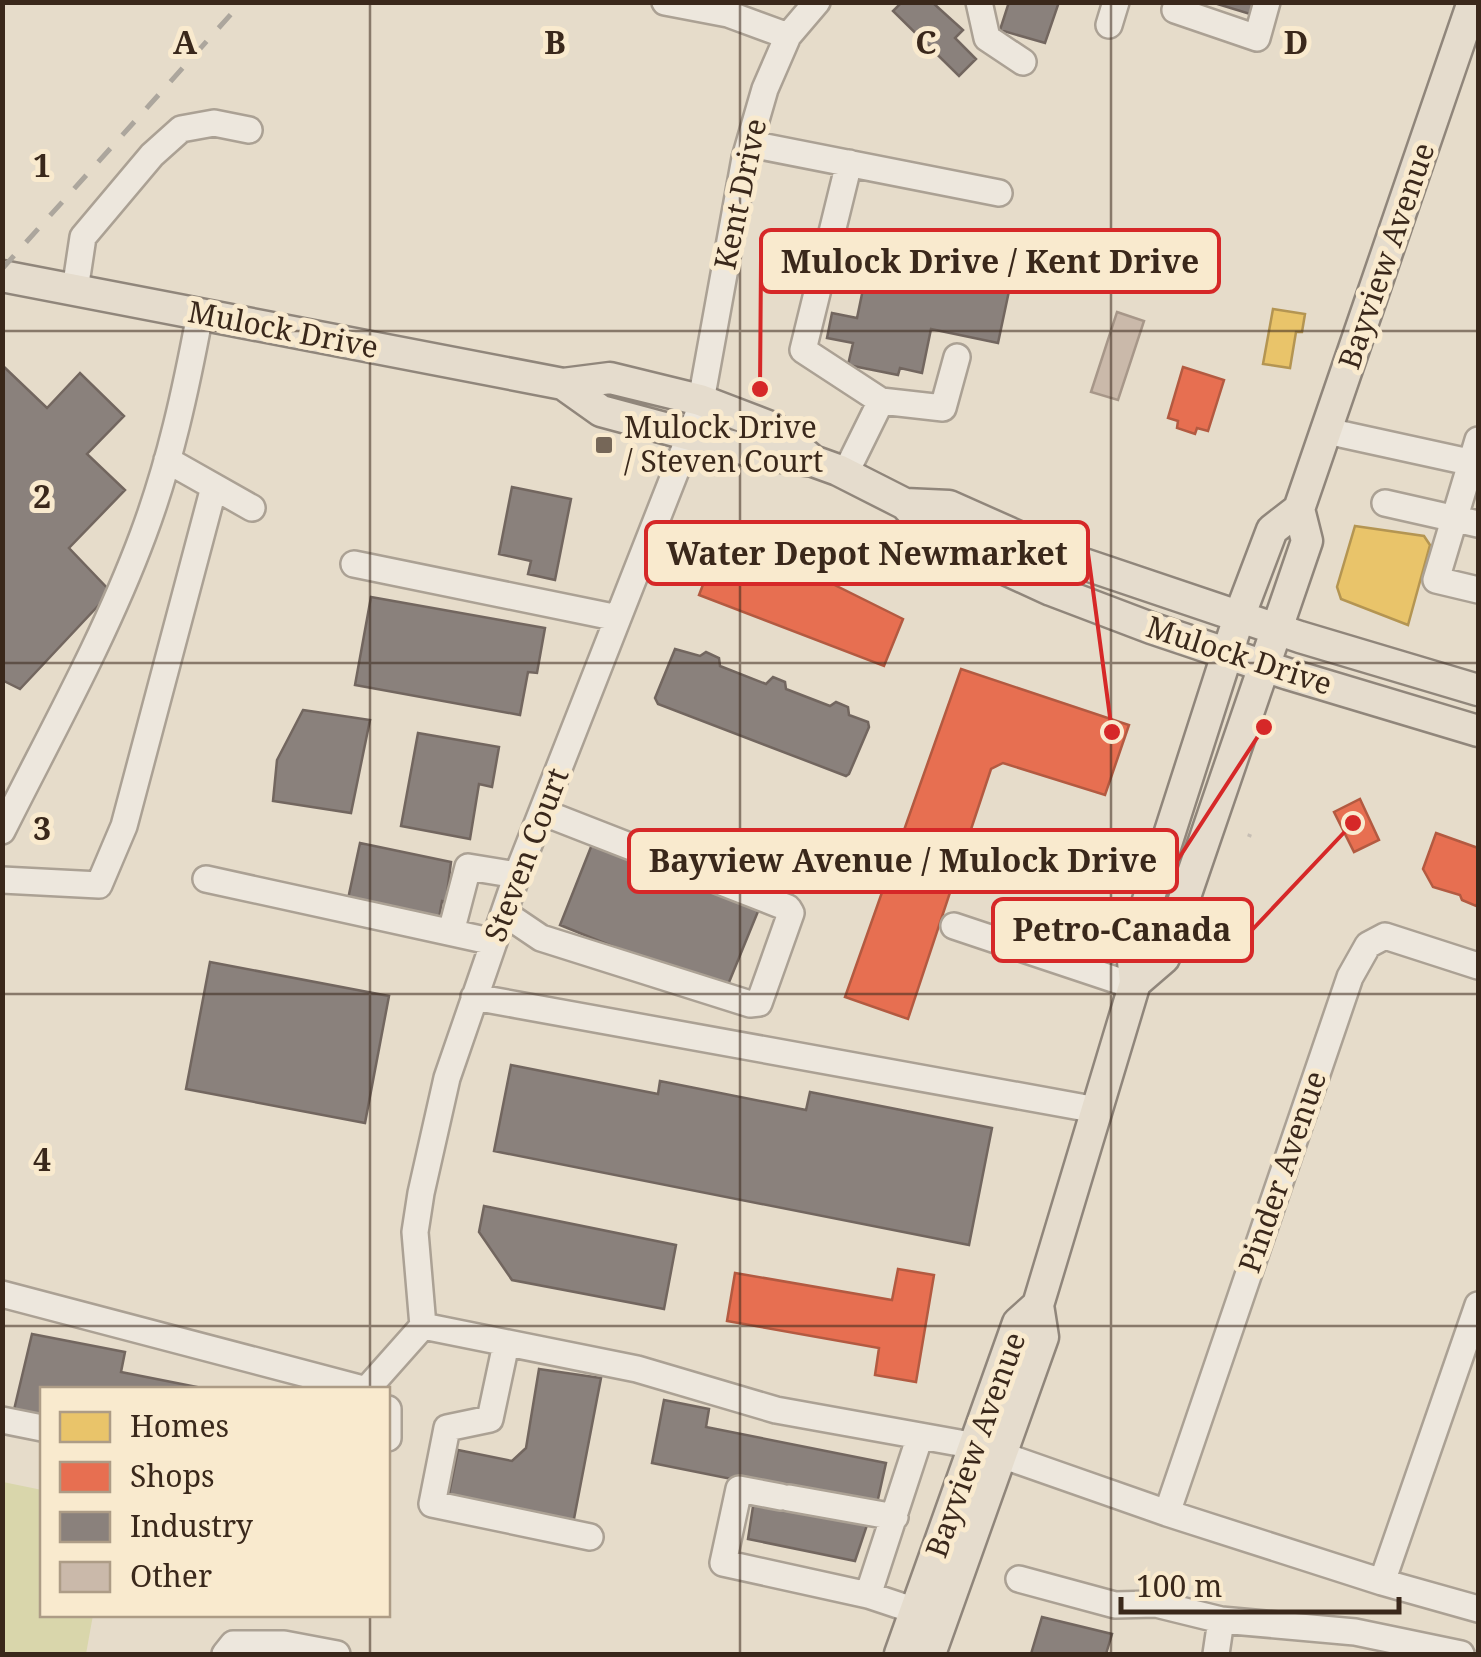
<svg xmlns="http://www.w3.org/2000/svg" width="1481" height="1657" font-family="'Noto Serif',serif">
<rect width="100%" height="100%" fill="#e6dcca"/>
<path fill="#d9d6ab" d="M3,1482l39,8v124l51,1 -7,39h-83z"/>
<path fill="#e9c46a" stroke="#b49552" stroke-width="2.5" d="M1273,309l32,5 -3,18h-6l-6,36 -27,-4z
M1355,526l69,10 6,9 -22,80 -67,-26 -4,-12z"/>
<path fill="#e76f51" stroke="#b35a41" stroke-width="2.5" d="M1183,367l41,13 -16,51 -11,-3 -2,6 -18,-6 1,-7 -10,-3z
M742,539l161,80 -19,47 -185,-71 20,-52z
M961,669l168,56 -24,70 -102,-32 -12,6 -83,250 -63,-22z
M1360,799l19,41 -25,12 -20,-40z
M1436,833l42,15v54l-2,4 -14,-6 -2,-5 -27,-8 -10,-18z
M898,1269l36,6 -18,107 -41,-7 4,-27 -152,-27 8,-48 157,27z"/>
<path fill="#8a817c" stroke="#72665f" stroke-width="2.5" d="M902,2h30l31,28 -8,8 21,21 -17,17 -66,-65z
M1009,2h50l-14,41 -45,-13z
M1211,2h43l-4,12z
M873,241l49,10 2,-7 18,4 1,-5 73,15 -18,85 -67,-14 -9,44 -22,-5 -2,7 -50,-10 5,-22 -26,-5 5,-25 25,5z
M2,365l45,43 33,-35 44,43 -37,38 38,36 -56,58 42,44 -91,97 -18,-9z
M512,487l59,12 -16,81 -27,-6 3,-13 -32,-7z
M371,597l174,31 -8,45 -9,-1 -8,43 -165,-30z
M675,649l25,7 6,-4 13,6 1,8 46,18 7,-7 12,5 1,7 44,17 6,-4 12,5 1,8 19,7 1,5 -20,47 -3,2 -188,-72 -3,-6z
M303,710l67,10 -19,93 -78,-12 4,-41z
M418,733l81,14 -7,40 -13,-3 -9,55 -69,-13z
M593,842l166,67 -34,83 -165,-67z
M360,843l91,19 -5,40 -4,-1 -3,17 -91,-19z
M210,962l179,34 -24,127 -179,-34z
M511,1065l147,29 2,-13 146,29 4,-18 182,36 -23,117 -475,-94z
M484,1206l192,39 -12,64 -152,-29 -33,-48z
M32,1334l93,18 -4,20 91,18h-170v30l-29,-6z
M539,1369l62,9 -28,146 -125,-25 10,-49 54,11 14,-13z
M664,1400l45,9 -3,18 180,36 -10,45 -224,-45z
M754,1500l114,22 -13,39 -107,-22z
M1042,1617l70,17 -6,20h-75z"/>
<path fill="#cab9aa" stroke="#a79789" stroke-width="2.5" d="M1117,312l27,9 -26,79 -27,-8z"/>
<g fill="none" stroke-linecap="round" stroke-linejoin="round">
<g stroke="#aba194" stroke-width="30">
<path id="minor" d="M665,2l63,12 60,22
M979,2l8,36 36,24
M1175,10l82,28 10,-36
M1109,25l7,-23
M750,144l249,49
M849,163l-46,187 78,51 62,7 14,-51
M75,290l8,-53 69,-82 29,-26 33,-6 35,7
M1327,431l151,33
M1478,440l-42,140 42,10
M167,460l85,48
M845,474l36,-73
M1385,503l93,21
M354,564l264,54
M2,831c49,-98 103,-194 141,-296 27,-72 43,-146 57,-221
M206,879l288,63
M2,880l97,5 25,-59 90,-339
M504,913l37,25 209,66 9,-1 32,-90 -3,-5 -246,-96
M954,926l180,60
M451,932l17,-65 49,8
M474,997l623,113
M2,1294l365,96
M423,1326l-8,-94 6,-39 26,-115 70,-203 182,-463 46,-254 20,-69 23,-53 29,-34
M423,1326l214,43 139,41 200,36 191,67 215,69 96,27
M506,1344l-16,75 -43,9 -15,76 158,33
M367,1389l56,-63
M388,1409v29
M2,1420l40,8
M781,1497l-42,-8 -16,74 145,32 48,16
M789,1498l106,19
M1167,1513l183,-536 18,-32 17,-9 93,30
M1019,1579l96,26 41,-1 65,16 134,12 106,22
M1382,1582l96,-277
M868,1595l52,-159
M225,1654l8,-10h51l53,10
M1216,1654l5,-34"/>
</g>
<g stroke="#90867b" stroke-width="35">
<path id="major" d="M2,276l561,108 47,-6 90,22 73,28 40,33
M563,384l38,27 164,44 48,6 25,9 67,34 30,33 116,53 100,38 137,46 190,57
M905,504l44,2 117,52 234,79 178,53
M1135,983l29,-25 143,-417 -8,-32
M900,1654l118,-331 20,-18
M930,1654l113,-317 -5,-32 97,-322 -3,-33 107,-333 33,-87 27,-21 174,-507"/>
</g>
<path stroke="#c6beb4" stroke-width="4" stroke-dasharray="8 5" stroke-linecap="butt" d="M1249,837l1,-3"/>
<use href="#minor" stroke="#ede7dd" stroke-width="25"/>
<use href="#major" stroke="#e5dccd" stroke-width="30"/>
<path stroke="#aca69d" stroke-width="5" stroke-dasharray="18 18" stroke-linecap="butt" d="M2,269l240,-267"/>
</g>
<path fill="none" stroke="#3a281b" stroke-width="2.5" stroke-opacity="0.55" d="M370,2v1388M740,2v1652M1111,2v1652M2,331h1476M2,663h1476M2,994h1476M2,1326h1476M370,1614v40"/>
<rect fill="#766758" stroke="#f9eace" stroke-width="4" x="594" y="435" width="20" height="20" rx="5"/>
<g text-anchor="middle" stroke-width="10" stroke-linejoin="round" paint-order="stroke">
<g font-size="30" fill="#3a281b" stroke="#f9eace">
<text transform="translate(741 194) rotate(-78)" y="10">Kent Drive</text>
<text transform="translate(1387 256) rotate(-71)" y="10">Bayview Avenue</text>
<text transform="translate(283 330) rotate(11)" y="10">Mulock Drive</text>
<text transform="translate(1239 656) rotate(18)" y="10">Mulock Drive</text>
<text transform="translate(527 855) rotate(-69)" y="10">Steven Court</text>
<text transform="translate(1283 1172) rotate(-71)" y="10">Pinder Avenue</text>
<text transform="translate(976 1445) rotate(-70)" y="10">Bayview Avenue</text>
</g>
<g font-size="30" fill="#3a281b" stroke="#f9eace" text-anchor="start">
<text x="624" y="438">Mulock Drive<tspan x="624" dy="34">/ Steven Court</tspan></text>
</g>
</g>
<g font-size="32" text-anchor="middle" font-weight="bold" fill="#3a281b" stroke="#f9eace" stroke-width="10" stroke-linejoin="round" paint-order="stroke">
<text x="185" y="54">A</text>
<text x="555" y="54">B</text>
<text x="926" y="54">C</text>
<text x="1296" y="54">D</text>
<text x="42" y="177">1</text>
<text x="42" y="508">2</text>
<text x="42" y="840">3</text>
<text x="42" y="1171">4</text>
</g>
<path fill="none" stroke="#d62828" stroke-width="4" d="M760 389L761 261M1112 732L1088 553M1264 727L1177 861M1353 823L1252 930"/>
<g fill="#d62828" stroke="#f9eace" stroke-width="4">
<circle cx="760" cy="389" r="10"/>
<circle cx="1112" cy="732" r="10"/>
<circle cx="1264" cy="727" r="10"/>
<circle cx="1353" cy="823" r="10"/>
</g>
<g fill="#f9eace" stroke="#d62828" stroke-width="4">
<rect x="761" y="230" width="458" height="62" rx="10"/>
<rect x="646" y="522" width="442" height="62" rx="10"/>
<rect x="629" y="830" width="548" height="62" rx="10"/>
<rect x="993" y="899" width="259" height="62" rx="10"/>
</g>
<g font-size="32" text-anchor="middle" font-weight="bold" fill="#3a281b">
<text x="990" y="273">Mulock Drive / Kent Drive</text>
<text x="867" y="565">Water Depot Newmarket</text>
<text x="903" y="872">Bayview Avenue / Mulock Drive</text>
<text x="1122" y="941">Petro-Canada</text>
</g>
<rect width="1481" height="1657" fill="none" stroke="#3a281b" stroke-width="10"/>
<rect x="40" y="1387" width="350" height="230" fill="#f9eace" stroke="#ad9c86" stroke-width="2.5"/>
<rect x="60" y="1412" width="50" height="30" fill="#e9c46a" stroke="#ad9c86" stroke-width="2.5"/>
<text x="130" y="1437" font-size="30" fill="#3a281b">Homes</text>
<rect x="60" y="1462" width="50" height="30" fill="#e76f51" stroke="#ad9c86" stroke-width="2.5"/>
<text x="130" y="1487" font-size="30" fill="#3a281b">Shops</text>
<rect x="60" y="1512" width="50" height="30" fill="#8a817c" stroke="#ad9c86" stroke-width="2.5"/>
<text x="130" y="1537" font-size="30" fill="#3a281b">Industry</text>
<rect x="60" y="1562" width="50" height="30" fill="#cab9aa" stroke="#ad9c86" stroke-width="2.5"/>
<text x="130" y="1587" font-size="30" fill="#3a281b">Other</text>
<path d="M1121 1597v15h278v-15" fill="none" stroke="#3a281b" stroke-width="5"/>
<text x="1136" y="1597" font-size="30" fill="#3a281b" stroke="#f9eace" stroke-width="8" paint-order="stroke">100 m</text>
</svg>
